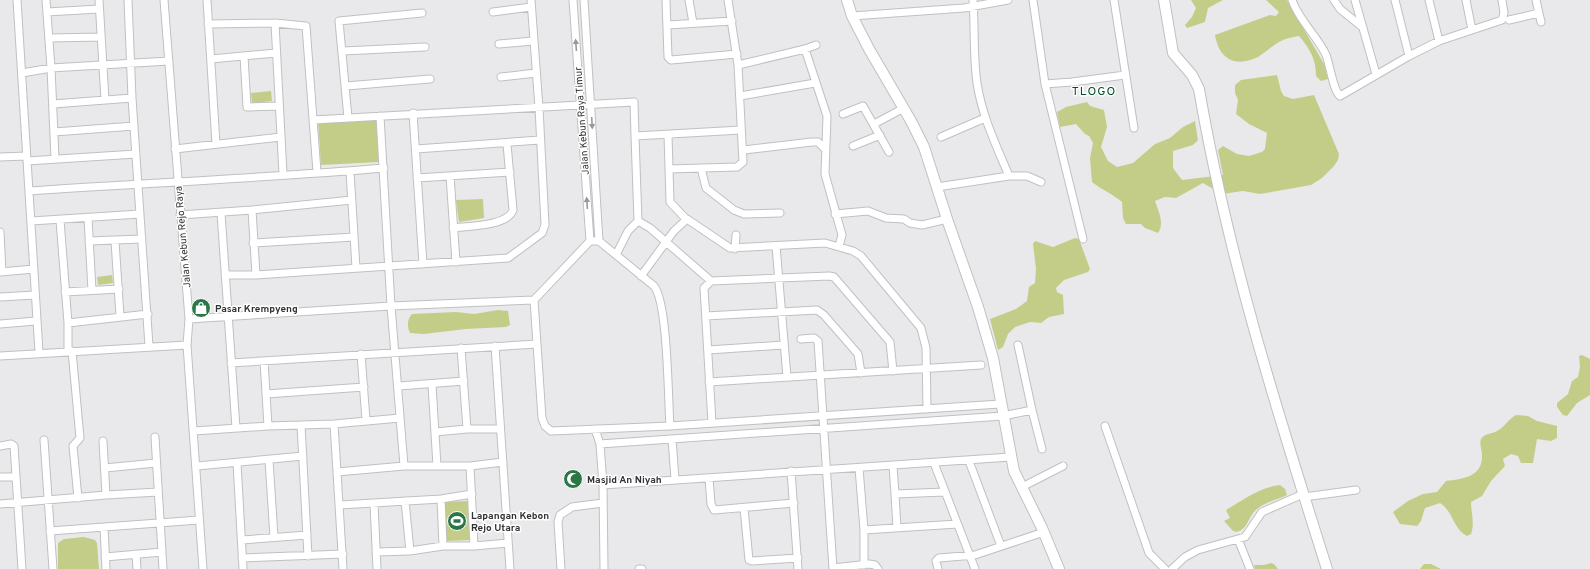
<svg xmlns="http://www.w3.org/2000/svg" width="1590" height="569" font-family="Overpass,sans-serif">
<rect width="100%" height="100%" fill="#e9e9eb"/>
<path fill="#c4cd88" d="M1191,0h32l-15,8 -3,14 -18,6 -2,-3 7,-8 4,-9z
M1266,0h21l37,64 4,15 -7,2 -5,-5c0,-17 -6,-27 -17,-40 -5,1 -12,2 -18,5 -8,4 -15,11 -23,16 -23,11 -39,2 -43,-22l55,-20 6,1 3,-4z
M1277,75l4,16 3,5 9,3 21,-4 25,59 -1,6 -4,6 -12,12 -11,7 -51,9 -17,-3 -21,3 -19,-11 -27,15 -11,-1 -10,4c3,9 10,22 3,32l-13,-5 -4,-4h-15l-3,-6 -1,-16c-9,-8 -20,-12 -30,-20l-2,-24 3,-15 -4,-7 -4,-2 -9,-10 -16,3 -3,-15 9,-5 21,-5 3,4 14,4 3,17 -6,20 7,14 9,6 16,-4 22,-19 15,-6 13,-11 12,-6 3,19 -5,5 -20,6v17l9,12 41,-5 -5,-25 5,-4 14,8 12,2 13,-4 3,-3 2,-16 -18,-9 -13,-10 2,-14 -3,-7v-8l6,-5z
M271,91l1,10 -20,2 -1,-10z
M377,117l2,45 -58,3 -3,-44z
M483,199l1,19 -25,4 -3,-22z
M1075,238l4,1 11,30 -2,3 -24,8 -8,8 1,4 6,3 1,19 -15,3 -8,6 -11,-1 -15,5 -7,7 -5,13 -5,3 -8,-31 26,-10 11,-8 2,-14 6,-4 1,-14 -3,-25 2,-3 18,6z
M112,275l1,8 -15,2 -1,-8z
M498,310l10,1 2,14 -4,2 -40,2 -42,5 -14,-1c-3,-6 -3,-14 2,-19l44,-2 18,2z
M1582,355l8,4v36l-13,8 -10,13 -4,-1 -6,-8v-4l11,-9 4,-13 6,-4 2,-10 -1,-11z
M1516,415l12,1 9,5 20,5v12l-6,3 -14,-2 -4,24h-12l-3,-7 -7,-2 -8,5 2,7 -14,15 -9,15 -11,6c0,11 4,21 0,32l-4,2c-14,-7 -14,-25 -27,-33l-15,5 -4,13 -4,5 -17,-2 -7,-12 15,-11 15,-7 14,-2 9,-11c17,-2 37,-4 36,-26 0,-6 -3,-10 -1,-16 4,-6 11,-5 16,-8 8,-4 11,-12 19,-16z
M1280,485l5,4 2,6c-12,6 -25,7 -34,18 -5,7 -9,22 -20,18l-9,-10 6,-3 -4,-8c17,-10 34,-23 54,-25z
M468,501l3,39 -25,1 -3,-39z
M84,537l11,3 2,3 2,26h-41v-26l6,-4z
M1271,563l3,1 4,5h-23l-1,-4h10z
M1424,564h7l10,5h-21z"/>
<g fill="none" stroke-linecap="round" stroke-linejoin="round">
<g stroke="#bfc0c2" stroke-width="9">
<path id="street" d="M17,0l22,352
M46,0l5,68 4,90
M99,0l6,100
M128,0l4,98 17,248
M164,0l25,319 -2,26 16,224
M207,0l9,144
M573,0l17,241
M584,0l15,241
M666,0l2,57 3,3 66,-6
M689,0l4,23
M973,0c2,28 0,55 4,83 5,33 19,62 32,93
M1033,0l12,84 38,155
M1114,0l20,128
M1292,0c7,21 25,35 34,55 4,10 7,35 14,41l69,-40 30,-15 33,-11 -6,-30
M1334,0l6,9 21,17
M1355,0l21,74
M1395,0l14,56
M1429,0l10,41
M1536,0l5,22
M47,12l52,-3
M493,12l38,-5
M852,16l112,-8 44,-8
M1509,20l30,-7
M275,23l8,151
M208,24l67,-1 31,3 11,146
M668,25l64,-4
M1472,30l30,-10 2,-7 -2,-13
M49,38l52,-1
M499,44l34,-3
M805,49l11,-4
M343,51l82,-4
M244,56l3,51 32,-1
M211,59l65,-6
M738,65l67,-16 22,67 -2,58 17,61 -3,11
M22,73l29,-5 118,-7
M501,77l35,-4
M1045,84l27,-2 53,-7
M346,86l84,-7
M740,96l75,-13
M53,104l79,-6
M413,113l10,151
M843,114l20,-8 26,46
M380,116l11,190 13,160
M348,118l-9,-97 83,-8
M313,120l321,-18 1,34
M874,124l30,-16
M54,132l80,-6
M668,135l2,67 16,17
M941,137l44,-19
M853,146l27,-11
M175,149l106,-12
M416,149l124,-9
M744,150l68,-8h6l7,7
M0,157l26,-1
M27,161l109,-7
M701,168l5,20 28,22 10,4 36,-1
M669,169l68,-2 6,-5 -5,-97 -10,-65
M350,171l6,97
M450,176l6,86
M417,178l93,-6
M937,187l72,-11h18l14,6
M30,191c118,-8 236,-13 354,-23
M252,210l4,65
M221,213l15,215
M835,214l33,-3 18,7 18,1 6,4 12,2 25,-6
M180,215l72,-5 100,-10
M88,218l4,72
M60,220l8,103v28
M31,221l109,-7
M638,221l12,7 61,53
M453,228c15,-2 55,-2 60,-18l-6,-66
M0,232l2,40
M89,241l53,-2
M115,241l5,75
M253,243l101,-6
M776,246l11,131
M735,249l1,-14
M616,255l12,-24 10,-10 -3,-85 106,-6
M0,272l34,-3
M225,275h31l252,-17 34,-25 3,-8 -6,-117 -8,-108
M641,276l33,-45 13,-12 43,29 95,-5 28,8 8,5 60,72 5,20 1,61
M65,292l54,-3
M0,297l35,-2
M706,316l111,-6 7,5 34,39 3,19
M189,319l202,-13 143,-6
M68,323l80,-9
M0,324l36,-3
M801,339l13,-1 4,3 15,228
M1018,345l14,65
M495,346l15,223
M461,348l6,81
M708,350l75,-5
M72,351l8,87 -7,8 5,52
M361,354l5,66
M0,356l187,-11
M264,361l4,65
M231,363l306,-19
M709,382l272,-17
M432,385l5,81
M399,386l65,-5
M266,394l98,-7
M712,423l-8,-135 7,-7 118,-5 5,1 56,65 3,29
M334,424l9,145
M301,425l7,131
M670,426c-2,-27 -2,-123 -16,-140l-55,-45h-9l-56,59 8,118 3,8 6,5 119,-5 330,-22
M1105,426l44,127 16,16
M595,429l5,15 3,41 1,84
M194,431l74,-5 66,-2 66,-6
M435,432l32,-3h33
M155,437l8,132
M672,439l3,40
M44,440l9,129
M600,444l403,-28 29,-6 10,39
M0,446l11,-2 3,2 8,123
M269,460l5,77
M969,461l32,85
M237,463l6,106
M934,463l41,106
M197,466l106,-10
M470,466l4,80
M893,466l2,28
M105,468l51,-5
M859,468l5,62v35
M791,471l7,98
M337,472l67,-6h66l33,-4
M0,477h15
M709,478l2,26 3,6 80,-7
M603,485l407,-28
M1022,487l41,-21
M106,495l52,-3
M1304,497l52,-7
M441,499l2,47
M405,501l5,50
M0,504l106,-9 -3,-54
M374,504l3,65
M340,505l101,-6 31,-5
M744,508l5,52 3,1 46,-3
M104,527l2,42
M897,528l-2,-34 50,-2
M864,530l93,-6
M50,531l149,-11
M1238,539l12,30
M242,540l65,-5
M376,552l34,-1 33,-5h31l34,-3
M136,554l1,15
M105,557l57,-5
M242,558l101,-4
M833,568l36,-4 6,1 3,4
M561,569l-3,-47 2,-7 12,-8 31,-4
M639,569h3
M938,569l-2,-8 3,-3 36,-3 69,-23
M1172,569l13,-12 13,-7 47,-13 17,-25 41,-18"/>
</g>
<g stroke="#bfc0c2" stroke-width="12">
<path id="secondary" d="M847,0l5,16 17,33 42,72 13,26 24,75 30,85 15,51 21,113 28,57 17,41
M1164,0l9,53 19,22 7,14c28,164 78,322 128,480"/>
</g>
<use href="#street" stroke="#fff" stroke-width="7"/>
<use href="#secondary" stroke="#fff" stroke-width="10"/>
</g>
<defs><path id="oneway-solid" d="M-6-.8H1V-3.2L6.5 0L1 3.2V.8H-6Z"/></defs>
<g fill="#989898">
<use href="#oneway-solid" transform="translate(576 45) rotate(-94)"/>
<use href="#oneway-solid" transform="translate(592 123) rotate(87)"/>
<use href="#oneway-solid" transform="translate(587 203) rotate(-94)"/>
</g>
<defs>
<g id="shop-disc" transform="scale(1)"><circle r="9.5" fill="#2a7645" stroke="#fff"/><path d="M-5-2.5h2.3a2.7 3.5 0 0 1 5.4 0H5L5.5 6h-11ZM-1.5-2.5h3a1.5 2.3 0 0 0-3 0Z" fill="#fff"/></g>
<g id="mosque-disc" transform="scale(1)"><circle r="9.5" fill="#2a7645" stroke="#fff"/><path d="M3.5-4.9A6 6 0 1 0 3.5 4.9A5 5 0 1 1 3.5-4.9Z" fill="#fff"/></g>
<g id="stadium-disc" transform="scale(1)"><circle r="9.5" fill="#2a7645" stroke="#fff"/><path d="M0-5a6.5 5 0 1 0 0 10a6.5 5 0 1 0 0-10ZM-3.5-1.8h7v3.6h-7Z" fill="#fff"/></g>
</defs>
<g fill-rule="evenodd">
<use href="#shop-disc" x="201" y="308"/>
<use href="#mosque-disc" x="573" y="479"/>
<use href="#stadium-disc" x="457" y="521"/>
</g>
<g text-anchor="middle" stroke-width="3" stroke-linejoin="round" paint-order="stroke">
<g font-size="10" fill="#313232" stroke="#fff">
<text transform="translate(581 121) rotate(-94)" y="4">Jalan Kebun Raya Timur</text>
<text transform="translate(182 237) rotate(-95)" y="4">Jalan Kebun Rejo Raya</text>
</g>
<g font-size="10" font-weight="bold" fill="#313232" stroke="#fff" text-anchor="start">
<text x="215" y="312">Pasar Krempyeng</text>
<text x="587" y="483">Masjid An Niyah</text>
<text x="471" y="519">Lapangan Kebon<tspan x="471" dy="12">Rejo Utara</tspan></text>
</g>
<g font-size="12" letter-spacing="1" fill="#004f25" stroke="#fff">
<text x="1094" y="95">TLOGO</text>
</g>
</g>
</svg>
